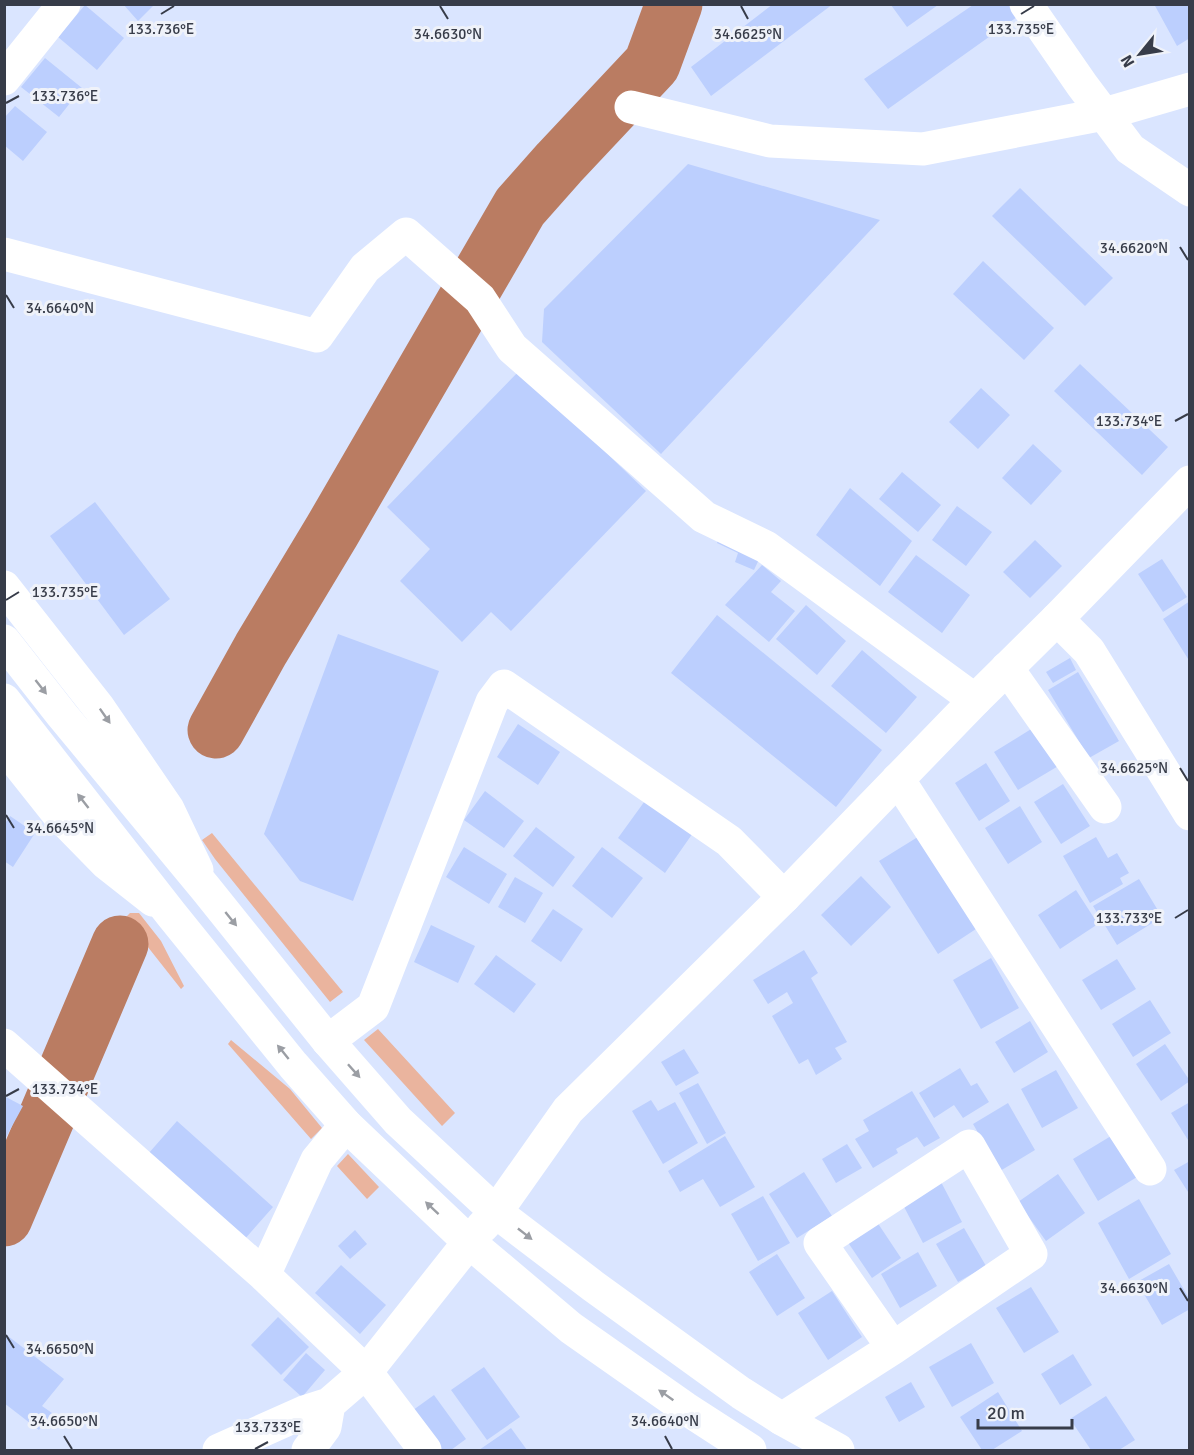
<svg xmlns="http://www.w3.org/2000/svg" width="1194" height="1455" font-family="Signika,sans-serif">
<rect width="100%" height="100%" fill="#dae5ff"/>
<path fill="#eab49e" d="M212,833l131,159 -13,10 -115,-143 -13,-19z
M130,913h9l22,28 23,45 -3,3 -56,-71z
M378,1029l77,84 -13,13 -78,-86z
M231,1040l59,49 32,39 -11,11 -83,-95z
M348,1154l31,33 -12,12 -30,-33z"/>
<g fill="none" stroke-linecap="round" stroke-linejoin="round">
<path stroke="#ba7c62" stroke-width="57" d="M216,730l45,-81 71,-118 188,-324 39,-44 93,-99 22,-60
M4,1218l116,-274"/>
</g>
<path fill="#bccffe" d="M123,4h32l-17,17z
M773,4h60l-122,92 -20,-29z
M1154,4h36v34l-13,8z
M85,5l39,33 -27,32 -39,-33z
M891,5h47l-31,22z
M973,5h39l9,9 -133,95 -24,-30z
M45,58l37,30 -23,29 -38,-30z
M15,106l32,26 -24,29 -19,-16v-27z
M688,164l192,56 -219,234 -119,-112 2,-33z
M1020,188l93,90 -28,28 -93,-90z
M983,261l71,67 -30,32 -71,-66z
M1080,364l88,83 -26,28 -88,-84z
M520,370l126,121 -135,140 -20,-19 -29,30 -62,-61 30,-32 -43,-42z
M981,388l29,27 -32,34 -29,-27z
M1033,444l29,27 -31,34 -29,-27z
M902,472l39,33 -23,27 -39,-33z
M850,488l62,53 -32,45 -64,-51z
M95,502l75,97 -46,36 -74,-99z
M957,506l35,26 -26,34 -34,-26z
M720,535l42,18 -8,17 -19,-8 3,-9 -21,-10z
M1035,540l27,26 -32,32 -27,-26z
M916,555l54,40 -28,38 -54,-41z
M1162,559l25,38 -24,15 -25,-38z
M762,565l19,16 -10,11 24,19 -26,31 -44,-37z
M1190,601v61l-27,-43z
M806,605l40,36 -29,34 -41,-36z
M717,615l165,135 -46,57 -165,-134z
M338,634l101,37 -86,230 -53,-20 -36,-47z
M862,650l55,47 -31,36 -55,-47z
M1070,658l6,12 -23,13 -7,-11z
M1078,672l41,69 -30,17 -41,-68z
M518,724l42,28 -22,33 -41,-28z
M1036,726l24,39 -42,25 -24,-38z
M986,763l24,38 -31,20 -24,-38z
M1063,784l27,42 -29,18 -27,-42z
M485,791l39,30 -20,27 -40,-28z
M647,798l48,32 -30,43 -47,-35z
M1020,806l22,36 -34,22 -23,-36z
M10,816l25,17 -22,34 -9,-6v-36z
M536,827l39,30 -22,30 -40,-31z
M921,835l58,92 -41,27 -59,-93z
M1096,837l12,21 9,-5 12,20 -9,5 3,6 -33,19 -27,-47z
M464,847l43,27 -18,30 -43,-27z
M602,847l41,31 -31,40 -40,-32z
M861,876l30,31 -40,39 -30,-31z
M515,877l28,16 -18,30 -27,-16z
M1139,879l23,38 -45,28 -24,-39z
M1076,890l22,34 -38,25 -22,-34z
M553,909l30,20 -22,33 -30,-21z
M431,925l44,21 -17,37 -44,-21z
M804,950l14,23 -7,5 36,64 -12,6 7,11 -26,16 -8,-16 -9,5 -27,-48 21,-13 -6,-11 -19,12 -15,-24z
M496,955l40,29 -22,29 -40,-29z
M991,958l28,50 -38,21 -28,-49z
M1117,959l19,30 -35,21 -19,-30z
M1150,1000l21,33 -38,24 -21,-33z
M1030,1021l18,31 -34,21 -19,-31z
M1165,1044l25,37 -29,20 -25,-37z
M684,1049l15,24 -23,13 -15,-24z
M960,1068l11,18 6,-3 12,19 -26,16 -9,-13 -20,13 -15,-25z
M1056,1070l22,38 -36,20 -21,-39z
M698,1083l28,50 -19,11 -28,-51z
M912,1091l28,47 -16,9 -7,-10 -21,12 2,4 -25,15 -18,-29 14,-8 -6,-11z
M4,1096l19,10 -19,35z
M651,1100l7,11 17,-9 23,41 -35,21 -31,-53z
M1190,1102v37l-2,1 -17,-27z
M1008,1103l27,47 -35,21 -27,-47z
M177,1121l96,86 -29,33 -96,-86z
M725,1136l30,51 -35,20 -17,-28 -23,13 -12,-21z
M1111,1136l26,41 -39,24 -25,-42z
M847,1144l15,24 -26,15 -14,-24z
M1190,1161v34l-16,-25z
M804,1172l28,44 -35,22 -28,-44z
M1058,1174l27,39 -39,28 -28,-39z
M941,1182l21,40 -39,21 -21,-40z
M763,1196l27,47 -32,18 -27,-47z
M1139,1199l32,55 -42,25 -31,-56z
M875,1219l26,39 -29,20 -27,-40z
M964,1228l22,38 -28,16 -22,-38z
M355,1230l12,14 -17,15 -12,-13z
M918,1252l19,34 -37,22 -19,-34z
M777,1254l28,44 -28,18 -28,-44z
M1169,1264l21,36v9l-28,16 -25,-43z
M341,1265l45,40 -26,29 -45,-41z
M1031,1287l28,45 -35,21 -28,-45z
M832,1291l30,46 -34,23 -30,-47z
M278,1317l31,30 -28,28 -30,-30z
M4,1333l60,46 -22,27 10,7 -13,17 -35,-27z
M971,1343l23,40 -42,24 -23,-40z
M306,1353l19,17 -23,27 -19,-17z
M1073,1354l19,31 -32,20 -19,-31z
M484,1367l36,50 -33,23 -36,-50z
M911,1382l14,25 -26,15 -14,-25z
M998,1392l24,39 -30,19h-10l-22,-33z
M434,1395l32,44 -15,11h-15l-27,-37z
M1106,1396l29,44 -16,10h-28l-21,-31z
M511,1428l16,22h-48z"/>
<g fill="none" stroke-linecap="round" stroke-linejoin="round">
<path stroke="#fff" stroke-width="33" d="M1026,4l56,81 48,64 60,41
M4,79l60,-75
M631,107l139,34 153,8 181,-35 86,-25
M4,254l313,82 48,-68 41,-34 74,65 32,49 192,169 62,30 209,153
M4,587l95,121 69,101 29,61
M1057,619l32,32 101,163
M1007,668l98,139
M4,746l54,68 48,49 47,37
M898,779l252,390
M328,1041l45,-34 119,-305 12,-16 225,155 55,56
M4,1045l260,230 102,97 59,78
M264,1275l53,-115 29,-35
M782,1419l111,-71 138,-94 -62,-108 -149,97 73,105
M219,1450l85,-38 25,-8 37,-32 103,-130
M308,1450l17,-23 4,-23"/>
<path stroke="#fff" stroke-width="33" d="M4,641l58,74 144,174 122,152 70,80 98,91 97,74 148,107 41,26 56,31
M4,700l167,214 122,151 53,60 123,117 102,86 114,80 65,42
M482,1227l14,-15 72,-102 216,-213 191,-197 82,-81 133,-137"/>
</g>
<defs><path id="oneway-solid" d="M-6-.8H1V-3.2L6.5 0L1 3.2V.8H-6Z" transform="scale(1.5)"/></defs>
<g fill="#9b9ea4">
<use href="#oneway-solid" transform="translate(41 687) rotate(52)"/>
<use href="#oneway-solid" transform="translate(105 716) rotate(55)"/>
<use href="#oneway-solid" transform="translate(83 801) rotate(-128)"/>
<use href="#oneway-solid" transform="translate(231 919) rotate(51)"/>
<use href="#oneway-solid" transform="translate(283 1052) rotate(-129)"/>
<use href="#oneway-solid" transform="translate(354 1071) rotate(48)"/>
<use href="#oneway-solid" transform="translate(432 1208) rotate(-137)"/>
<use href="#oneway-solid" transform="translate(525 1234) rotate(38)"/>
<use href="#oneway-solid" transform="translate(666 1395) rotate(-145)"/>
</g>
<path fill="none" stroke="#373c49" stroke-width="2" d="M440,6l8,13M741,6l7,13M161,14l13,-8M1021,14l13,-8M6,103l13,-7M1180,247l8,13M6,295l8,13M1175,421l13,-7M6,600l13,-8M1180,768l8,13M6,815l8,13M1175,918l13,-8M6,1096l13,-7M1180,1288l8,13M6,1335l8,13M64,1436l8,13M665,1436l7,13M255,1449l13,-7"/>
<g font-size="15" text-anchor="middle" fill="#373c49" stroke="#eff2f9" stroke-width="6" stroke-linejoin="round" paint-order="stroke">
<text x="161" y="34">133.736°E</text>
<text x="1021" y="34">133.735°E</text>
<text x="448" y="39">34.6630°N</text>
<text x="748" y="39">34.6625°N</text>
<text x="65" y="101">133.736°E</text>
<text x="1134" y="253">34.6620°N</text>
<text x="60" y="313">34.6640°N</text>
<text x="1129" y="426">133.734°E</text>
<text x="65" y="597">133.735°E</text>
<text x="1134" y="773">34.6625°N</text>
<text x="60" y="833">34.6645°N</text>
<text x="1129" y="923">133.733°E</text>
<text x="65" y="1094">133.734°E</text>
<text x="1134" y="1293">34.6630°N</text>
<text x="60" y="1354">34.6650°N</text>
<text x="64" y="1426">34.6650°N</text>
<text x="665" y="1426">34.6640°N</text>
<text x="268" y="1432">133.733°E</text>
</g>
<rect width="1194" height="1455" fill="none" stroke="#373c49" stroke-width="12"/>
<g transform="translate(1140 54) rotate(240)" stroke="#eff2f9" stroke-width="4.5" paint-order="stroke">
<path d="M0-4.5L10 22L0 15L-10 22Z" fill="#373c49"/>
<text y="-9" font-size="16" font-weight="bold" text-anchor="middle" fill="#373c49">N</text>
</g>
<path d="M978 1419v9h94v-9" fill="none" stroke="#373c49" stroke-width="3"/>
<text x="987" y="1419" font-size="18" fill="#373c49" stroke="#eff2f9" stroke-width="4.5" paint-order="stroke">20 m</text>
</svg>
